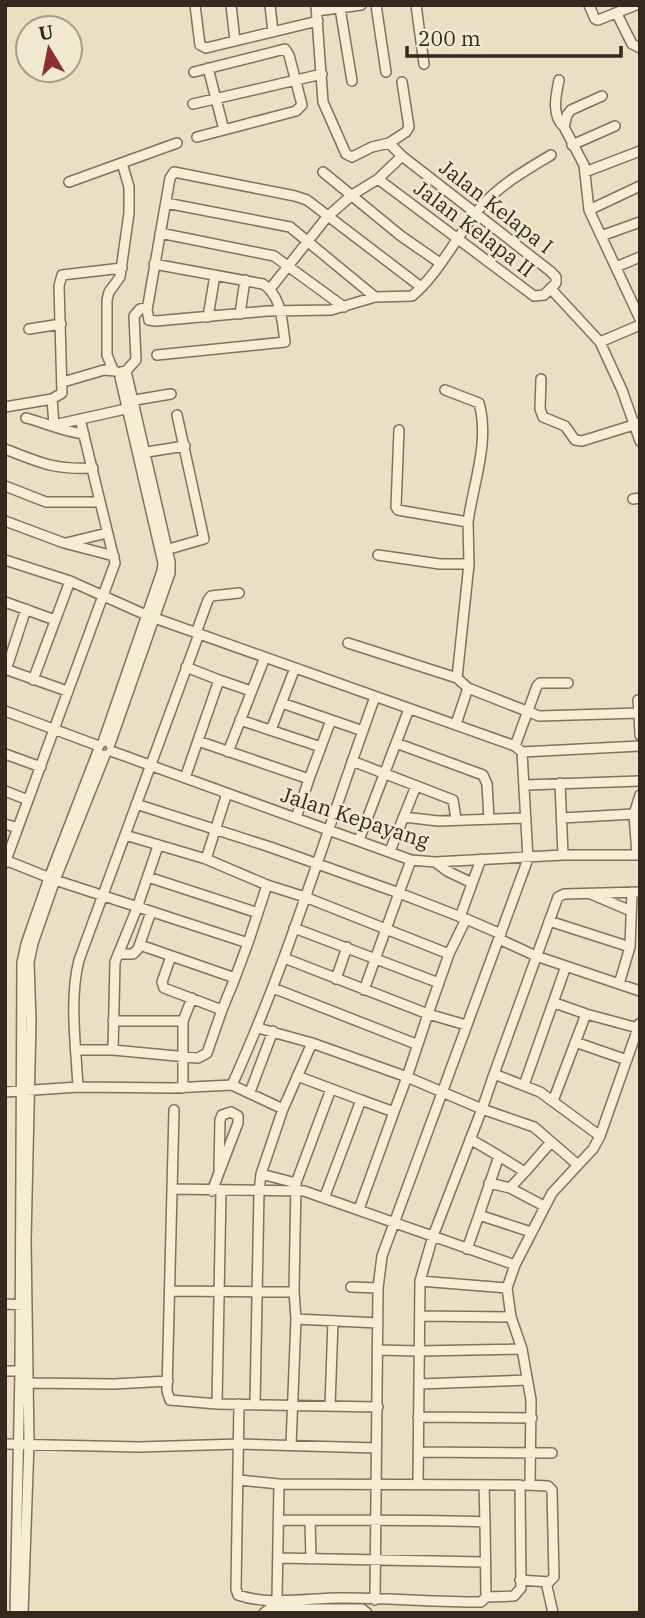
<svg xmlns="http://www.w3.org/2000/svg" width="645" height="1618" font-family="'IBM Plex Serif',serif">
<rect width="100%" height="100%" fill="#eadfc2"/>
<g fill="none" stroke-linecap="round" stroke-linejoin="round">
<g stroke="#82715b" stroke-width="12">
<path id="minor" d="M195,5l5,40 6,3 112,-27
M231,5l4,36
M270,5l3,27
M316,5l7,97 23,52 6,3 20,-10 17,-4 13,13 148,115 6,6v6l-12,12 -10,1 -156,-117
M376,5l10,67
M416,5l8,59
M589,5l6,14 3,1 38,-15
M340,8l12,73
M317,11l44,-6
M617,14l15,30 8,4
M208,68l16,62
M194,72l91,-23 4,6 13,50 -6,6 -99,26
M559,80c-3,15 -8,35 5,47
M602,96l-31,14 -4,5 -3,12 20,38 5,45 51,109
M193,104l129,-30
M389,143l17,-11 3,-5 -7,-45
M572,145l43,-19
M323,172l78,64 39,27
M585,172l55,-21
M69,182l108,-39
M166,203l124,24 85,70
M589,210l51,-24
M160,233l114,23 70,51
M601,236l39,-14
M154,264l109,20c19,12 19,38 22,58l-128,13
M616,267l24,-10
M421,287l-114,-87 -12,-4 -121,-24 -4,6 -23,132 2,10 7,1 111,-10 64,-1 44,-13 37,-1c24,-19 46,-61 66,-86 20,-24 46,-39 73,-55
M270,289l57,-72 25,-22 26,-16 24,-23
M551,289l49,53 22,48 18,51
M240,314l5,-34
M208,317l7,-42
M29,329l32,-5
M600,342l40,-17
M113,370l-6,-15v-55l2,-8 11,-15 9,-64v-26l-7,-24
M126,371l10,-11 -2,-44 6,-7 7,-2
M541,379l-1,30 3,8 22,9 10,14 7,1 58,-18
M63,382l41,-12 11,1
M445,390l34,13c11,39 -6,81 -11,119
M52,399l2,26
M135,400l36,-6
M5,407l47,-8 10,-6 -3,-107 3,-11 60,-7
M26,418c20,5 38,14 58,16
M54,425l76,-17
M399,430l-3,77 2,3 70,12 1,42 -12,114 11,10 -12,36
M5,449c35,14 50,21 88,19
M147,452l38,-6
M5,486l41,16h53
M633,499l7,-1
M5,521l59,22 50,13
M66,543l41,-10
M169,549l35,-10 -27,-124
M378,555l62,9h29
M5,560l65,21 76,34 369,131 7,6 6,107 -146,397 -4,32 -3,312
M5,602l50,18
M196,633l12,-33 3,-4 28,-3
M348,643l109,35
M5,669l62,22
M6,670l20,-61
M33,680l37,-99
M219,680l32,11
M468,688l71,28 100,-3 -1,-13
M5,711l94,35
M639,713l1,22
M240,720l81,27
M331,720l32,11
M271,730l24,-62
M198,741l111,38 22,-59 -49,-17
M103,742l59,-171 1,-8 -43,-186 1,-5 5,-1 44,191v11l-60,171
M396,743l87,32 4,9 2,35
M515,746l22,-60 3,-3h28
M111,751l300,109 24,2 128,-7h77
M228,752l37,-95
M522,752l118,-6
M5,754l36,13
M352,761l101,39 3,19
M185,778l34,-98 -33,-13
M560,783l3,72
M525,785l115,-4
M5,791l23,9
M136,804l134,43 129,46 12,-33
M404,817l34,4 88,-3
M296,818l13,-39
M562,818l72,-4
M5,824l13,4
M359,840l50,-131
M390,851l26,-65
M637,855l-3,-41 6,-19
M206,859l21,-66
M5,860l50,20 193,63 19,-58 -61,-26 -81,-24
M435,862l12,9 25,12
M5,863l110,-300 -35,-144
M148,877l110,36
M267,885l38,12 144,57
M591,894l40,17
M460,917l21,-58
M549,921l81,26 -11,37
M294,928l145,55
M499,939l37,17 104,35
M140,945l95,33 -13,32
M630,947l2,-55
M118,954h15l5,-5 13,-37
M284,958l144,56 21,-60 17,-35 35,15
M235,978l13,-35
M336,979l11,-32
M273,988l143,56
M364,990l35,-97 67,26
M586,1014l52,14 1,-4
M113,1021h70l9,-23
M183,1021v67
M258,1028l54,15 95,34 21,-63 38,11
M575,1042l52,18
M77,1050h36l85,8 9,-5 15,-43 -58,-22 -2,-6 9,-26
M113,1050l2,-88 22,-54 21,-62
M494,1074l64,-177 6,-3 76,-2
M297,1076l64,24
M232,1085c57,-126 96,-259 143,-388
M524,1085l42,-119
M78,1087c-2,-41 -9,-88 1,-127l120,-326
M5,1092l73,-5 94,1 60,-3 51,24 -22,65 -2,18 -4,212
M250,1092l23,-61
M553,1101l33,-87 -31,-11
M283,1109l29,-66
M174,1110l-7,281 3,9 47,4 161,3
M470,1139l29,17 -20,59
M499,1156l26,16 26,-30
M578,1165l15,-16 7,-13 38,-108
M525,1172l-15,16 34,18
M261,1174l35,9
M489,1183l21,5
M172,1189l132,2 211,74 -8,23 4,29 11,32 9,51 -1,85
M212,1191l26,-68v-7l-7,-4 -9,3 -2,5 -1,49
M325,1196l36,-96 33,12 13,-35 75,32 12,-35 46,18 60,44
M359,1209l35,-97
M467,1249l12,-34 52,17
M420,1281l87,7
M351,1287l27,1
M170,1291l124,1 2,27 -5,126
M294,1292l2,-109 35,-94
M5,1304l19,1
M420,1316l91,1
M296,1319l82,4
M378,1350l41,1 103,-2
M5,1371h15
M29,1383l85,1 54,-3
M419,1384l108,-4
M217,1404l4,-213
M239,1404l-3,185 2,6c31,11 71,3 103,3 46,0 93,4 140,4l5,-5 -1,-75c-69,-3 -137,-1 -206,-2
M330,1406l3,-85
M418,1417l114,1
M5,1444l134,3 100,-3 137,4
M418,1452l134,1
M239,1480l40,4 241,1 1,103 -7,8 -28,1
M418,1484l2,-203 13,-45 49,-127 52,18 44,38 -26,28 -37,72
M484,1485l1,37
M310,1520l1,39
M278,1558l206,4
M520,1580l29,2 5,-5 -2,-87 -4,-4 -22,-1
M546,1582l7,31
M277,1599l2,-115
M15,1613l5,-242 2,-408 4,-19 23,-66 49,-127
M23,1613l6,-170 -3,-203 5,-219 -2,-59 4,-19 22,-63 50,-125
M264,1613l5,-4h93l5,4"/>
</g>
<use href="#minor" stroke="#f5edd4" stroke-width="9"/>
</g>
<g text-anchor="middle" stroke-width="5" stroke-linejoin="round" paint-order="stroke">
<g font-size="21" fill="#33291e" stroke="#f2e9d1">
<text transform="translate(496 207) rotate(38)" y="7">Jalan Kelapa I</text>
<text transform="translate(474 229) rotate(37)" y="7">Jalan Kelapa II</text>
<text transform="translate(355 818) rotate(18)" y="7">Jalan Kepayang</text>
</g>
</g>
<rect width="645" height="1618" fill="none" stroke="#33291e" stroke-width="14"/>
<g transform="translate(49 49) rotate(350)"><circle r="33" fill="#f2e9d1" stroke="#a69c89" stroke-width="2"/>
<path d="M0-5L12 26L0 18L-12 26Z" fill="#8b3230"/>
<text y="-10" font-size="19" font-weight="bold" text-anchor="middle" fill="#33291e">U</text>
</g>
<path d="M407 46v10h214v-10" fill="none" stroke="#33291e" stroke-width="3.5"/>
<text x="418" y="46" font-size="21" fill="#33291e" stroke="#f2e9d1" stroke-width="5" paint-order="stroke">200 m</text>
</svg>
